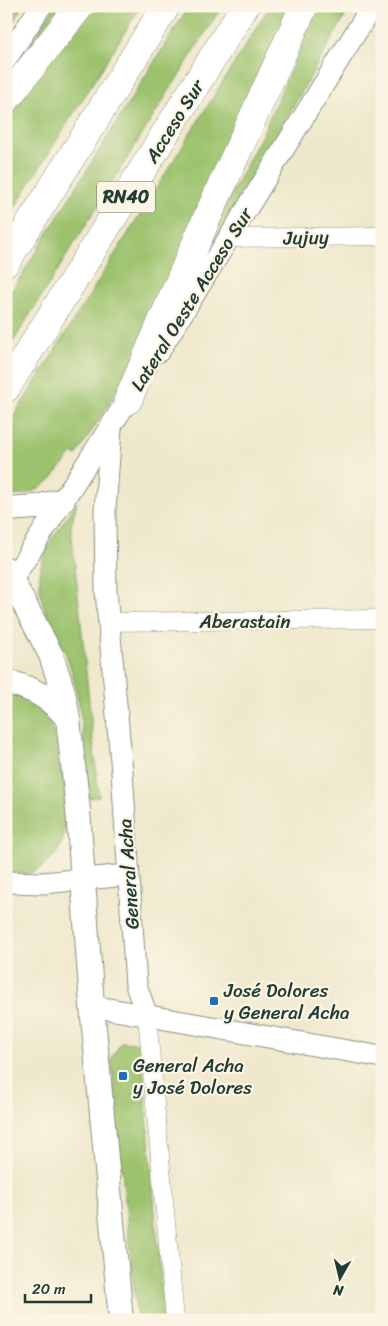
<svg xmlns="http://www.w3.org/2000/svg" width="388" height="1326" font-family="Sriracha,sans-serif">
<rect width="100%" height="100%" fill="#fcf5e5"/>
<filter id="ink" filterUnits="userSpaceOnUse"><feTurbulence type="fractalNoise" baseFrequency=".02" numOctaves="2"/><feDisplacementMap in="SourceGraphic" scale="10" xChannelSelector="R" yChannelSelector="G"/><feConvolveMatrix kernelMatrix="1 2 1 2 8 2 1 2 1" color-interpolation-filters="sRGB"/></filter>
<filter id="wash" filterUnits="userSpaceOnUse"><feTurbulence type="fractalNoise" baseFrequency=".0096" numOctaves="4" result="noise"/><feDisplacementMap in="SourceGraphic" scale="20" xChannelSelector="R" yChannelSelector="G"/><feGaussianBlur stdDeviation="1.12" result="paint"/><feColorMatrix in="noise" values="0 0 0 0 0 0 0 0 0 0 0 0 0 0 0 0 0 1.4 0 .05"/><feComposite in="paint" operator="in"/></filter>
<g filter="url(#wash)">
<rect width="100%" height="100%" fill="#efe8cc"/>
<path fill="#9cc26d" stroke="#5e8050" d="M6,6h17l-17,27z
M55,6h8l-57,75z
M88,6h53l-135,215v-111z
M189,6h33l-216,347v-53z
M270,6h26l-159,347 -25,46 -36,57 -4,-3c-18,25 -33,44 -66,43v-67z
M319,6h32l-79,137 -7,12 -1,10 -61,96 5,-23 53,-101z
M77,502l-6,25 28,270 -11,1c-3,-45 -5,-89 -18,-132 -11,-36 -33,-53 -30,-93 2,-26 24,-50 37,-71z
M6,691c14,6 29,12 39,24 9,13 12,33 15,48 8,33 16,81 -17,103 -5,4 -11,7 -18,8 -6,0 -13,-1 -19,-2z
M121,1042l20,1 23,277h-27l-26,-261z"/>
</g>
<g filter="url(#ink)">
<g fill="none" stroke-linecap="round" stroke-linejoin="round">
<g stroke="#879280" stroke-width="19">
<path id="minor" d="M230,238l152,-2
M107,622l275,-3
M147,1016l28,304"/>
</g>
<g stroke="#879280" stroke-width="23">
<path id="tertiary" d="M6,59l35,-53
M159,351l213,-345
M111,429l-6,81 1,81 16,181 14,213 11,31
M6,589l130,-202
M6,882l37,1 84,-8
M92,1006l290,51"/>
</g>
<g stroke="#879280" stroke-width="26">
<path id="secondary" d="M6,509l31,-2 26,-7
M6,569l45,86 12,37 5,27 10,91 14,196 29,314
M6,682c25,5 46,16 62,37"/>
</g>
<g stroke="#879280" stroke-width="29">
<path id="motorway" d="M6,99l74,-93
M6,262l160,-256
M6,388l239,-382
M128,400l78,-180 98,-214"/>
</g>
<use href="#minor" stroke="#fff" stroke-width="18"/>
<use href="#tertiary" stroke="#fff" stroke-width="21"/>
<use href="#secondary" stroke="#fff" stroke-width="24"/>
<use href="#motorway" stroke="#fff" stroke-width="28"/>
</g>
</g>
<g fill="#1f6fb2" stroke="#fcf5e5" stroke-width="2">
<rect x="209" y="996" width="10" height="10" rx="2.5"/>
<rect x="118" y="1071" width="10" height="10" rx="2.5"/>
</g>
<g text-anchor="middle" stroke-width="4.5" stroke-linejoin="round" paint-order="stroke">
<rect fill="#fcf5e5" stroke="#617469" stroke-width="1" x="97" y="181.5" width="58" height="31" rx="4"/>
<g font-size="18" font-weight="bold" fill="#1f3d34">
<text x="126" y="203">RN40</text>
</g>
<g font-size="19" fill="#1f3d34" stroke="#fcf5e5">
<text transform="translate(174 121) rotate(-58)" y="7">Acceso Sur</text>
<text transform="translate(306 237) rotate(-1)" y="7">Jujuy</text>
<text transform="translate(191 299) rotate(-58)" y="7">Lateral Oeste Acceso Sur</text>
<text x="245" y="628">Aberastain</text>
<text transform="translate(128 874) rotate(-94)" y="7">General Acha</text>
</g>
<g font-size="19" fill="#1f3d34" stroke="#fcf5e5" text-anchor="start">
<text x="224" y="997">José Dolores<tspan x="224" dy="22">y General Acha</tspan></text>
<text x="133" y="1072">General Acha<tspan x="133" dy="22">y José Dolores</tspan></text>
</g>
</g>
<rect width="388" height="1326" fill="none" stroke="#fcf5e5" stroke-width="25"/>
<g transform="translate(340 1278) rotate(188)" stroke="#fcf5e5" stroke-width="4" paint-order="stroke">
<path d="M0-4L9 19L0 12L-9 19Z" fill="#1f3d34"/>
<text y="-8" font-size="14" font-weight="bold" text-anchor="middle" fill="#1f3d34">N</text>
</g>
<path d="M25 1294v8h66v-8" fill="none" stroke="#1f3d34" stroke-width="2.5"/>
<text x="32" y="1294" font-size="15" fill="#1f3d34" stroke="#fcf5e5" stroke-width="4" paint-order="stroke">20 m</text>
</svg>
